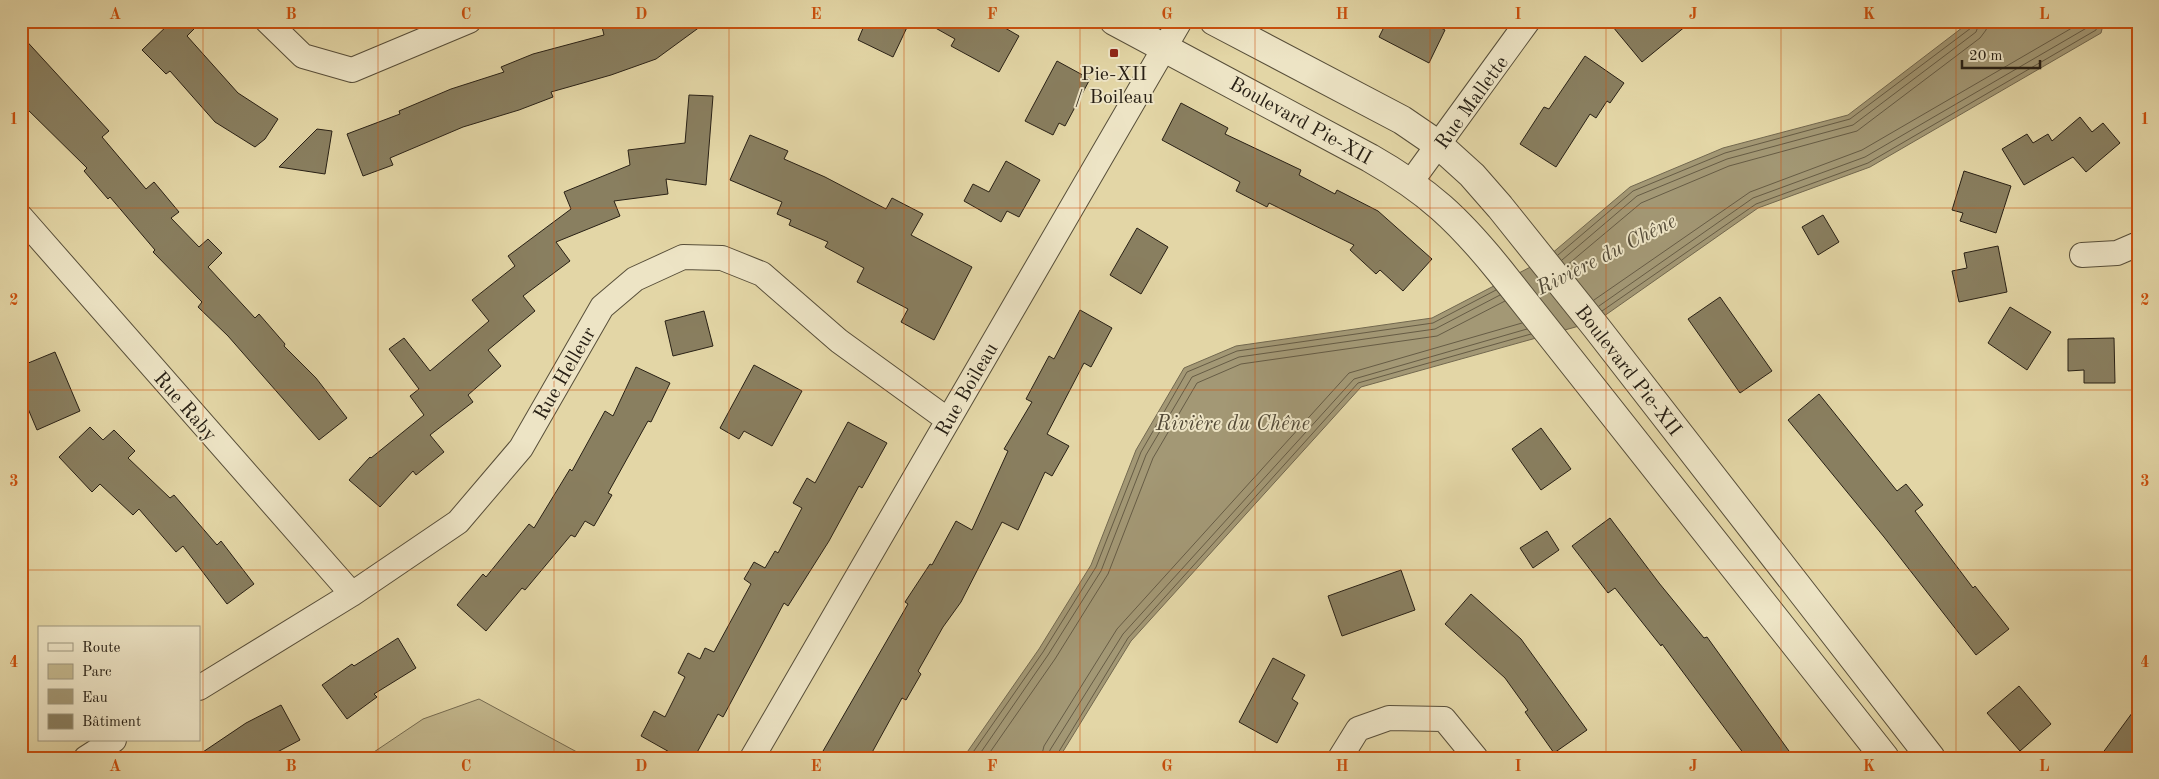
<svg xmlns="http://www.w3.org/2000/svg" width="2159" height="779" font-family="'Old Standard TT',serif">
<rect width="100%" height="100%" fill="#e3d6a6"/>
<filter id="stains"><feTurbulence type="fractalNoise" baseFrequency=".004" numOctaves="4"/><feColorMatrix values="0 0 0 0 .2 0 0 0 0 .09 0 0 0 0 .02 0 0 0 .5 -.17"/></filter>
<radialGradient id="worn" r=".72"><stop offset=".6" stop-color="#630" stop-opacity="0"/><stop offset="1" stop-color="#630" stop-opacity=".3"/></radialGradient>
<path fill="#c3b78d" stroke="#766c51" d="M479,699l109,59h-223l58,-39z"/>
<path fill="#a39875" stroke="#72684f" d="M1971,21h133l-3,12 -231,134 -112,41 -161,113 -236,66 -230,254 -72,117h-96l76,-109 52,-84 45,-115 48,-82 52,-22 196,-28 112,-58 86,-73 93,-39 125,-33z"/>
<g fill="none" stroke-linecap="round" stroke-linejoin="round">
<path stroke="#665c45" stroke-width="1" d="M1558,255l75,-64 92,-38 125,-34 121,-91 3,-7
M1562,260l75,-64 90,-37 126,-34 123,-93 4,-11
M1566,266l75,-63 88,-37 128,-35 123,-93 6,-8 2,-9
M1594,300l156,-108 112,-42 222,-129
M1599,306l154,-108 112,-41 225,-131 2,-5
M1602,311l154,-107 112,-41 228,-133 2,-9
M969,758l74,-106 53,-85 45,-115 46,-80 50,-21 196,-28 63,-33
M977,758l71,-103 53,-84 45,-116 46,-78 47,-20 196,-28 65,-34
M986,758l69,-99 53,-85 45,-116 44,-75 44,-19 196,-28 68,-35
M1041,758l3,-12 73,-117 232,-256 173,-50
M1048,758l2,-8 73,-116 231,-255 173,-50
M1055,758l73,-120 230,-255 173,-49"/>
</g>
<path fill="#897f60" stroke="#282015" d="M172,21h30l-15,15 51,57 40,26 -13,20 -10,8 -40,-25 -45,-51 -4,3 -24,-24z
M617,21h91l-52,38 -45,16 -60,17 2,5 -34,13 -56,17 -73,31 3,7 -30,11 -16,-42 53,-20 -1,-3 52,-22 53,-17 -3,-5 32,-13 71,-19 -2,-8z
M866,21h44l-17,36 -35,-17z
M923,21h70l26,15 -20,36 -48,-26 4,-7z
M1387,21h40l18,9 -16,33 -50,-26z
M1608,21h84l-50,41z
M21,35l88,96 -7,6 44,52 8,-7 25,30 -8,6 28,29 9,-8 14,14 -14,14 47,51 4,-4 26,30 -1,2 32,32 31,40 -28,22 -91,-104 -30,-29 4,-5 -49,-50 2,-2 -45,-53 -2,2 -24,-28 3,-3 -66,-65z
M1585,56l39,27 -14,20 -3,-2 -11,17 -6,-4 -34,53 -36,-23 24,-37 5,2z
M1057,61l33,18 -25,47 -6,-3 -6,12 -28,-14z
M689,95l24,1 -7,89 -40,-6 2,15 -54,7 6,15 -64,26 14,19 -47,35 12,15 -47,39 13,16 -33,29 5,7 -43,33 14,17 -28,23 -3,-4 -33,36 -31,-27 21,-23 1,1 53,-43 -14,-19 9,-7 -30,-40 15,-11 26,33 59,-50 -17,-21 43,-34 -7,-10 63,-47 -7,-17 66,-27 -2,-15 57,-7z
M1181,103l47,25 -3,6 76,36 -2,5 36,19 2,-4 41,21 54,48 -29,32 -23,-21 -4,4 -26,-24 4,-5 -85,-42 -2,4 -31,-16 4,-9 -78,-42z
M2080,117l12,15 11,-9 17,20 -34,29 -13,-15 -49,28 -22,-36 25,-15 6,9 15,-9 4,7z
M317,129l15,2 -7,43 -46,-7z
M750,135l38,16 -4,8 41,18 61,32 6,-11 31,16 -12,21 61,32 -38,73 -33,-18 7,-13 -51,-27 7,-14 -39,-21 3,-5 -39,-17 2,-5 -14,-6 5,-12 -52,-22z
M1006,161l34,19 -21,37 -12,-6 -6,11 -37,-21 9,-17 16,8z
M1964,171l47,15 -15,47 -36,-12 3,-8 -11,-3z
M1823,215l16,27 -21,13 -16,-28z
M1137,228l31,19 -27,47 -31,-19z
M1998,246l9,46 -48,10 -7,-31 15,-3 -3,-15z
M1720,297l52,74 -32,22 -52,-74z
M2010,307l41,25 -24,38 -39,-27z
M1080,310l32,18 -21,39 -7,-4 -37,71 22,12 -17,30 -7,-4 -27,58 -16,-8 -41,80 -18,25 -25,44 3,3 -15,26 -4,-2 -33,60h-50l89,-154 -3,-2 25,-38 2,1 24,-44 16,9 36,-79 -4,-2 28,-47 -6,-3 23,-43 5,3z
M704,311l9,35 -40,10 -8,-35z
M2114,338l1,45h-31v-13l-16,1v-32z
M55,352l25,59 -43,19 -16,-38v-26z
M754,365l48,26 -30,55 -28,-15 -5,8 -19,-11z
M636,367l34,16 -19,39 -3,-1 -40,72 4,2 -18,31 -9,-5 -10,16 -4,-2 -46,55 -3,-2 -36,43 -29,-26 26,-31 3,3 43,-53 5,4 36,-59 2,2 33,-60 8,5z
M1819,394l78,97 9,-7 17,21 -8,6 58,77 2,-2 34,43 -33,26 -92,-118 -96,-117z
M848,422l39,21 -25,45 -3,-2 -30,55 -41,65 -4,-3 -61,114 -5,-3 -24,44h-14l-39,-22 13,-25 11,6 20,-40 -7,-4 10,-20 12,6 5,-11 9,4 37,-68 -7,-5 10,-17 11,6 10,-17 3,2 24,-45 -9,-5 14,-25 8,5z
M90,427l13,13 11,-10 21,21 -7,7 42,40 4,-3 43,50 4,-4 33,43 -27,20 -44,-58 -7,6 -37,-43 -6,6 -33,-31 -8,8 -33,-35z
M1541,428l30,41 -30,21 -29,-41z
M1610,518l49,65 45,55 3,-1 87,121h-47l-85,-114 -1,2 -46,-58 -7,5 -36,-47z
M1547,531l12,19 -26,18 -13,-20z
M1401,570l14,40 -73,26 -14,-40z
M1471,594l50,45 66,91 -33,23 -29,-41 3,-2 -23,-32 -60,-54z
M398,638l18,30 -42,26 3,3 -30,22 -25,-34 30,-21 2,2z
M1273,658l32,17 -13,24 6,4 -21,40 -38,-21z
M2019,686l32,38 -31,27 -33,-38z
M281,705l19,35 -34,18h-72l52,-35z
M2138,705v53h-39z"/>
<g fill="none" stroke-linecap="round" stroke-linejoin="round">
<g stroke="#574e39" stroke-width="26">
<path id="minor" d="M267,21l36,35 49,14 117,-49
M1411,182l117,-161
M21,217l331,377
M2082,255l35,-2 21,-9
M199,688l153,-94 106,-72 63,-74 81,-141 33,-28 48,-22 39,1 40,16 77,67 109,79
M86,758l28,-18
M752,758l428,-737
M1340,758l18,-29 31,-11 55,1 32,39"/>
</g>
<g stroke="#574e39" stroke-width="30">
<path id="tertiary" d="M1114,21l256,137c58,33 88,61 130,113l385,487
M1214,21l188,99 38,26 32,29 28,32 96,120 335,431"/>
</g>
<use href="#minor" stroke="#ede4c5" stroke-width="24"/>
<use href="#tertiary" stroke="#ede4c5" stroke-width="28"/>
</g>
<path fill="none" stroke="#cb500d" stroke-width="1" stroke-opacity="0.55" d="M203,21v737M378,21v737M554,21v737M729,21v737M904,21v737M1080,21v737M1255,21v737M1430,21v737M1606,21v737M1781,21v737M1956,21v737M21,208h2117M21,390h2117M21,570h2117"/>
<rect fill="#8f2418" stroke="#ede4c5" stroke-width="2" x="1109" y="48" width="10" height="10" rx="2.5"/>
<g text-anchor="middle" stroke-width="4" stroke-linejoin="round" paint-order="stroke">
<g font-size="20" fill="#282015" stroke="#ede4c5">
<text x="1114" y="80">Pie-XII<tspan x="1114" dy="23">/ Boileau</tspan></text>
</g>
<g font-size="20" fill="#282015" stroke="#ede4c5">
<text transform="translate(1471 102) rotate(-54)" y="7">Rue Mallette</text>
<text transform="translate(1301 120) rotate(29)" y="7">Boulevard Pie-XII</text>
<text transform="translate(1629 370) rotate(52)" y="7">Boulevard Pie-XII</text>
<text transform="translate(564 373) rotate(-60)" y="7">Rue Helleur</text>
<text transform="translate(966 389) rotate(-60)" y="7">Rue Boileau</text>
<text transform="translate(186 406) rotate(49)" y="7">Rue Raby</text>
</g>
<g font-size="21" font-style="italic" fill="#534a37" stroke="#ede4c5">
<text transform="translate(1606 254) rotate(-27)" y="7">Rivière du Chêne</text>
<text x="1233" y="430">Rivière du Chêne</text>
</g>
</g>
<rect width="2159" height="779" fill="none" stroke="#e3d6a6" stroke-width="55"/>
<rect x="38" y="626" width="162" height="115" fill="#ede4c5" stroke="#9e967f"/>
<rect x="48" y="643" width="25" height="8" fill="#ede4c5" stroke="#9e967f"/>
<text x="82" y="652" font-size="15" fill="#282015">Route</text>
<rect x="48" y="664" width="25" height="15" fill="#c3b78d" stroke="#9e967f"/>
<text x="82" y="676" font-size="15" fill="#282015">Parc</text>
<rect x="48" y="689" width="25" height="15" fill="#a39875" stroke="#9e967f"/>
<text x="82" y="702" font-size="15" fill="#282015">Eau</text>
<rect x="48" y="714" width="25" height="15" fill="#897f60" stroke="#9e967f"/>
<text x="82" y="726" font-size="15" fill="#282015">Bâtiment</text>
<path d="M1962 60v8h78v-8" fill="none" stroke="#282015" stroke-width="2.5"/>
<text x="1969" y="60" font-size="15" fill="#282015" stroke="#ede4c5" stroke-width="4" paint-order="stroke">20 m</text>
<rect x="28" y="28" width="2104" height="724" fill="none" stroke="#cb500d" stroke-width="2"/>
<g font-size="16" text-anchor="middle" font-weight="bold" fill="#cb500d">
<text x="115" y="19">A</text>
<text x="291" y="19">B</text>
<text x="466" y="19">C</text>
<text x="641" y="19">D</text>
<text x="816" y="19">E</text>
<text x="992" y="19">F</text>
<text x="1167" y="19">G</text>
<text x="1342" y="19">H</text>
<text x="1518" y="19">I</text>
<text x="1693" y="19">J</text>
<text x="1869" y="19">K</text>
<text x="2044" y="19">L</text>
<text x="14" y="124">1</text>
<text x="2145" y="124">1</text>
<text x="14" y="305">2</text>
<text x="2145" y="305">2</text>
<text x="14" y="486">3</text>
<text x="2145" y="486">3</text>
<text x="14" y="667">4</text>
<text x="2145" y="667">4</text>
<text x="115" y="771">A</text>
<text x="291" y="771">B</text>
<text x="466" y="771">C</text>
<text x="641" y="771">D</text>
<text x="816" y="771">E</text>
<text x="992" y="771">F</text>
<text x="1167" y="771">G</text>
<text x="1342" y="771">H</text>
<text x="1518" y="771">I</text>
<text x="1693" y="771">J</text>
<text x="1869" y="771">K</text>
<text x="2044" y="771">L</text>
</g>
<rect width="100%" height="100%" filter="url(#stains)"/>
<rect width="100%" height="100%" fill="url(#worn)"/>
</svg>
